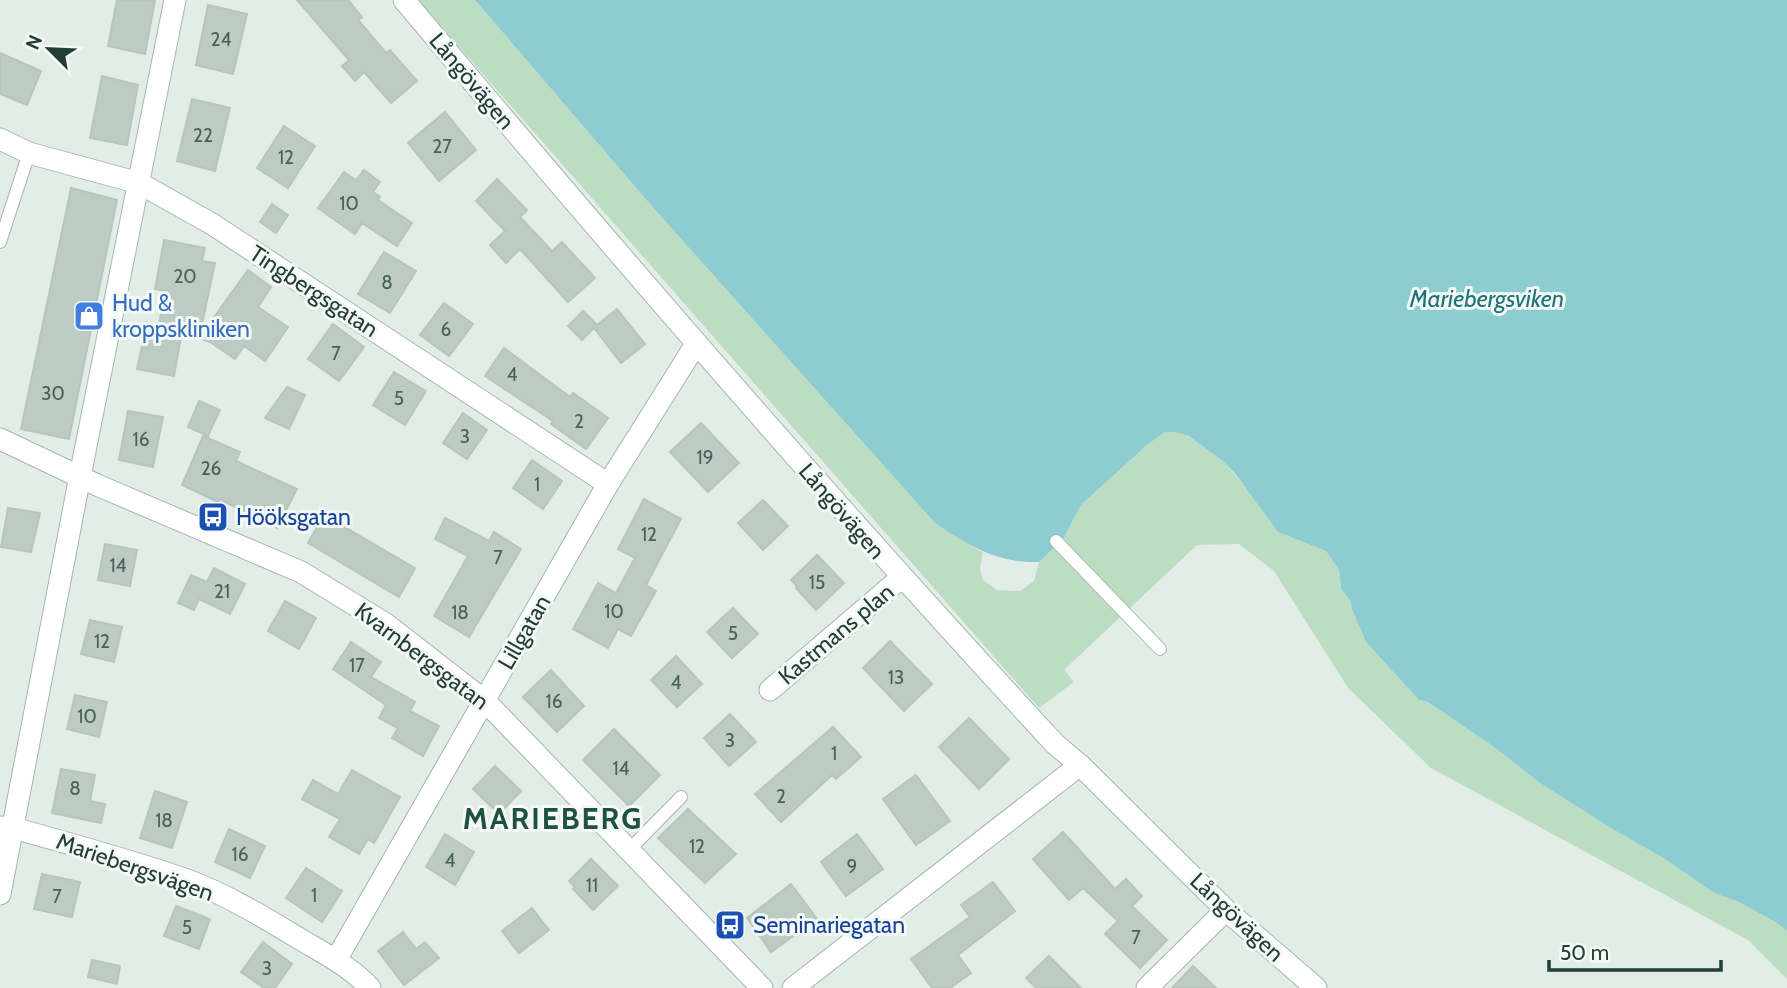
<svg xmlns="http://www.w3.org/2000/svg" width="1787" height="988" font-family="Cabin,sans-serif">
<rect width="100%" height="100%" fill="#e3ede8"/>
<path fill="#bdddc3" d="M418,0h57l174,203 286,320 48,30 -3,16 3,11 14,10 23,1 14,-10 5,-19 24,-23 18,-34 66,-60 18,-13h10l14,4 35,26 61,73 41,16 13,19 2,19 9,11 2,9 14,33 53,58 9,2 66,45 46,36 69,44 56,32 49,34 25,9 38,21 10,8v48l-39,-39 -317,-172 -83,-80 -74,-117 -35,-27 -42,1 -133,125 10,12 -35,26z"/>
<path fill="#8dccd0" d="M475,0h1312v931l-10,-8 -38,-21 -25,-9 -49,-34 -56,-32 -69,-44 -46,-36 -66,-45 -9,-2 -53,-58 -14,-33 -2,-9 -9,-11 -2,-19 -13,-19 -48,-19 -41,-56 -13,-14 -35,-26 -14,-4h-10l-18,13 -66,60 -18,34 -24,23c-42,1 -70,-16 -104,-39l-286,-320z"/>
<path fill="#bccbc3" stroke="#b6c6be" stroke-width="2" d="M117,0h38l-10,54 -37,-8z
M297,0h51l14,17 -4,3 28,33 4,-3 27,31 -26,22 -27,-31 -9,9 -13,-15 7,-6z
M208,5l39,9 -14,60 -37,-9z
M0,53l41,18 -14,34 -27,-11z
M102,76l36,9 -11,60 -37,-7z
M192,99l38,9 -15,63 -38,-10z
M445,112l31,38 -37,31 -31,-38z
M284,126l31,20 -27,42 -31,-20z
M364,170l16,12 -7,10 7,5 -2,3 34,23 -15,23 -35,-23 -7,11 -37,-26 26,-36 12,8z
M497,179l30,31 -7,7 32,34 10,-9 33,36 -27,24 -48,-53 -14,14 -16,-18 15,-14 -29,-30z
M71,188l46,12 -48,239 -48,-10z
M272,204l16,11 -12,18 -16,-11z
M164,240l41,8 -3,13 13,2 -16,75 49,-68 23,17 -13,20 30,20 -23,34 -21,-15 -9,13 -25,-17 -28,-10 -8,44 -37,-7 9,-41 12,2 7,-39 -10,-2z
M384,252l32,19 -26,42 -32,-19z
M444,303l29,21 -24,32 -29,-21z
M617,309l28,35 -24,19 -27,-35 -12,12 -14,-14 15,-15 14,14z
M333,324l31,23 -25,34 -31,-22z
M504,348l66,49 3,-4 35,25 -22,31 -35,-25 2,-3 -68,-45z
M394,372l32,19 -21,34 -32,-20z
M287,387l18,8 -16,34 -24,-11z
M199,401l21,9 -12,26 -20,-9z
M128,411l35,6 -10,50 -34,-7z
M463,413l24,17 -20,29 -24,-16z
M701,423l38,40 -31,29 -38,-40z
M203,436l37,16 -4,9 61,28 -20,39 -58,-29 -1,3 -36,-17z
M532,460l30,21 -19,28 -30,-21z
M644,499l37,20 -35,66 10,6 -25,45 -13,-7 -10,19 -35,-19 25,-46 18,10 19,-35 -17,-9z
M763,500l25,26 -25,24 -25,-27z
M8,508l32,5 -9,39 -30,-5z
M324,515l91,53 -16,29 -91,-54z
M445,518l44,23 5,-9 27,17 -52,88 -35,-21 34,-60 -33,-17z
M105,544l32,6 -7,36 -32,-6z
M817,555l27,28 -28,27 -20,-22 1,-2 -6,-6z
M214,568l31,16 -15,30 -31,-15 -5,11 -16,-7 13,-28 16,7z
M285,601l31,17 -17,31 -31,-18z
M733,608l25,26 -26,24 -25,-26z
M90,620l32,7 -8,35 -33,-8z
M890,641l42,43 -28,27 -41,-43z
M351,642l30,20 -10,15 44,25 -5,9 29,15 -16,30 -31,-18 6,-10 -19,-10 7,-13 -53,-36z
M676,656l26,28 -25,23 -26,-27z
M551,670l33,36 -27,26 -34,-35z
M75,695l32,7 -8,35 -32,-8z
M730,714l26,28 -27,24 -25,-28z
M969,718l40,41 -30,30 -40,-42z
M833,727l28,30 -25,22 -4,-4 -51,47 -26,-28z
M614,729l46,46 -31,31 -46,-46z
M495,766l26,25 -22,23 -26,-25z
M61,769l34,6 -5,26 15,3 -4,19 -49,-10z
M352,770l48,27 -26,46 -6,-4 -9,15 -30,-17 11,-18 -38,-20 11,-19 25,14z
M916,775l34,46 -34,24 -33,-46z
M155,791l32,11 -15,46 -32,-10z
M688,809l48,45 -31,29 -47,-45z
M229,829l36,17 -15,32 -35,-16z
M1063,832l52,57 11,-10 16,17 -10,10 35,34 -27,28 -35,-34 13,-13 -35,-33 -14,12 -36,-41z
M445,834l29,18 -19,33 -29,-18z
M857,834l26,35 -37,27 -25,-34z
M591,859l27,27 -25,24 -20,-21 2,-2 -6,-6z
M306,868l36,23 -20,31 -36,-24z
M42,874l38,8 -8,35 -38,-8z
M993,882l22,29 -57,44 13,18 -21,15h-18l-21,-29 59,-42 -9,-12z
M791,884l26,35 -46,33 -24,-34z
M176,906l34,13 -11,30 -35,-13z
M532,908l17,22 -30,23 -17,-22z
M403,932l13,17 9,-7 14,16 -35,27 -26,-34z
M263,942l29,22 -17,24h-11l-23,-16z
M1049,956l32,32h-45l-10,-10z
M92,960l28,6 -3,18 -29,-7z
M1193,966l23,22h-44z"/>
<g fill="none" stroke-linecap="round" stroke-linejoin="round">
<g stroke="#a6b5ae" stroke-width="14">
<path id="service" d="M0,242l29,-89
M1056,541l104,108
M629,850l52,-53"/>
</g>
<g stroke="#a6b5ae" stroke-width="23">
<path id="minor" d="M404,0c212,253 427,502 651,744l25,21 146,145 90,78
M0,139l29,14 110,30 73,41 396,260
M0,439l97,46 204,87 85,52 99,77 277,287
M770,690l131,-112
M0,827l13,1c58,16 117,32 174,52 39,14 78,38 113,59 25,15 51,28 70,49
M336,960l272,-476 88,-140
M793,988l287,-223
M1147,988l79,-78"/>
</g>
<g stroke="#a6b5ae" stroke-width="23">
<path id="tertiary" d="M0,894l80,-418 95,-476"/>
</g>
<use href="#service" stroke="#fff" stroke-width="12"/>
<use href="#minor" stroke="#fff" stroke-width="21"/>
<use href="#tertiary" stroke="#fff" stroke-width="21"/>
</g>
<defs>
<g id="shop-square" transform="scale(1.575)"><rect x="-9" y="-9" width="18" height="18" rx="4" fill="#3f7fe0" stroke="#f4f9f6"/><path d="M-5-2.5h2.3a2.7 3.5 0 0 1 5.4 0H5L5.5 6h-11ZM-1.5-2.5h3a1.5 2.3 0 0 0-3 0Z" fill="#fff"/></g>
<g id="bus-square" transform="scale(1.575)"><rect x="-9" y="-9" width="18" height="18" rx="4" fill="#1a4fb4" stroke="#f4f9f6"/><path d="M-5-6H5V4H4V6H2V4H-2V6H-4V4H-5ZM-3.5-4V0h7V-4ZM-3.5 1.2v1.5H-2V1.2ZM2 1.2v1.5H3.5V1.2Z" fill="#fff"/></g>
</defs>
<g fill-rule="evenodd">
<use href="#shop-square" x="89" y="316"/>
<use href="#bus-square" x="213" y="517"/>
<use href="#bus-square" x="730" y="925"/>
</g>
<g text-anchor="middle" stroke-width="6" stroke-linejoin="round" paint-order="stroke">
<g font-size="19" fill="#496158">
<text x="221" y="46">24</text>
<text x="203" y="142">22</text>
<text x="442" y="153">27</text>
<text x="286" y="164">12</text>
<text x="349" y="210">10</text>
<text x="185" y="283">20</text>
<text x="387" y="289">8</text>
<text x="446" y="336">6</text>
<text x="336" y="360">7</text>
<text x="512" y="381">4</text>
<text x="53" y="400">30</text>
<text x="399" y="405">5</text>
<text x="579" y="428">2</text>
<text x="465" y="443">3</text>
<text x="141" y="446">16</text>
<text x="705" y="464">19</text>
<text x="211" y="475">26</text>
<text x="537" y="491">1</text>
<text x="649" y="541">12</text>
<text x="498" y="564">7</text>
<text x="118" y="572">14</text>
<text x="817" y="589">15</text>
<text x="222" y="598">21</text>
<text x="614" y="618">10</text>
<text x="460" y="619">18</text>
<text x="733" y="640">5</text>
<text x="102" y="648">12</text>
<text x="357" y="672">17</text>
<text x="896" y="684">13</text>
<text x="676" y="689">4</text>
<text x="554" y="708">16</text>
<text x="87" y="723">10</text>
<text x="730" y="747">3</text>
<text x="834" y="760">1</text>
<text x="621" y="775">14</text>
<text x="75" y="795">8</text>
<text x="781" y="803">2</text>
<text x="164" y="827">18</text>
<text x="697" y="853">12</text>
<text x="240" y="861">16</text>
<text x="450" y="867">4</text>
<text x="852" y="873">9</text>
<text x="592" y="892">11</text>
<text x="314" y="902">1</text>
<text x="57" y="903">7</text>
<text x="187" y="934">5</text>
<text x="1136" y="944">7</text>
<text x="267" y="975">3</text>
</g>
<g font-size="23" fill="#233e34" stroke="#f4f9f6">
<text transform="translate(472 81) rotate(50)" y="8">Långövägen</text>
<text transform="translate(314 291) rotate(33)" y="8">Tingbergsgatan</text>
<text transform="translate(842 511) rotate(49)" y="8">Långövägen</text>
<text transform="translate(524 632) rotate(-60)" y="8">Lillgatan</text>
<text transform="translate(836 634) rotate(-40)" y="8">Kastmans plan</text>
<text transform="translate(422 656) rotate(37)" y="8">Kvarnbergsgatan</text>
<text transform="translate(135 867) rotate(19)" y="8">Mariebergsvägen</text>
<text transform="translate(1237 917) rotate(43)" y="8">Långövägen</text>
</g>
<g font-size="23" fill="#366cbe" stroke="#f4f9f6" text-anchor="start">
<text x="112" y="311">Hud &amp;<tspan x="112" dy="26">kroppskliniken</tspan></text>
</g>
<g font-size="23" fill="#164399" stroke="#f4f9f6" text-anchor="start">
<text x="236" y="525">Hööksgatan</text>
<text x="753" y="933">Seminariegatan</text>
</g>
<g font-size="24" font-style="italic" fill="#1e7279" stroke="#f4f9f6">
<text x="1487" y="307">Mariebergsviken</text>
</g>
<g font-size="30" font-weight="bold" letter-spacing="2" fill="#1f5040" stroke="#f4f9f6">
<text x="553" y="829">MARIEBERG</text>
</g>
</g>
<g transform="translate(49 49) rotate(294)" stroke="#f4f9f6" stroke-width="5" paint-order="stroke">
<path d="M0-5L12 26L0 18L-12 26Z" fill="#233e34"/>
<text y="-10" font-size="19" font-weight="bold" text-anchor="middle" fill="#233e34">N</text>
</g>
<path d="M1549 960v10h172v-10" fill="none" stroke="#233e34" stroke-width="3.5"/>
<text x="1560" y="960" font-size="21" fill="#233e34" stroke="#f4f9f6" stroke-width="5" paint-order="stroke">50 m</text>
</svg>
